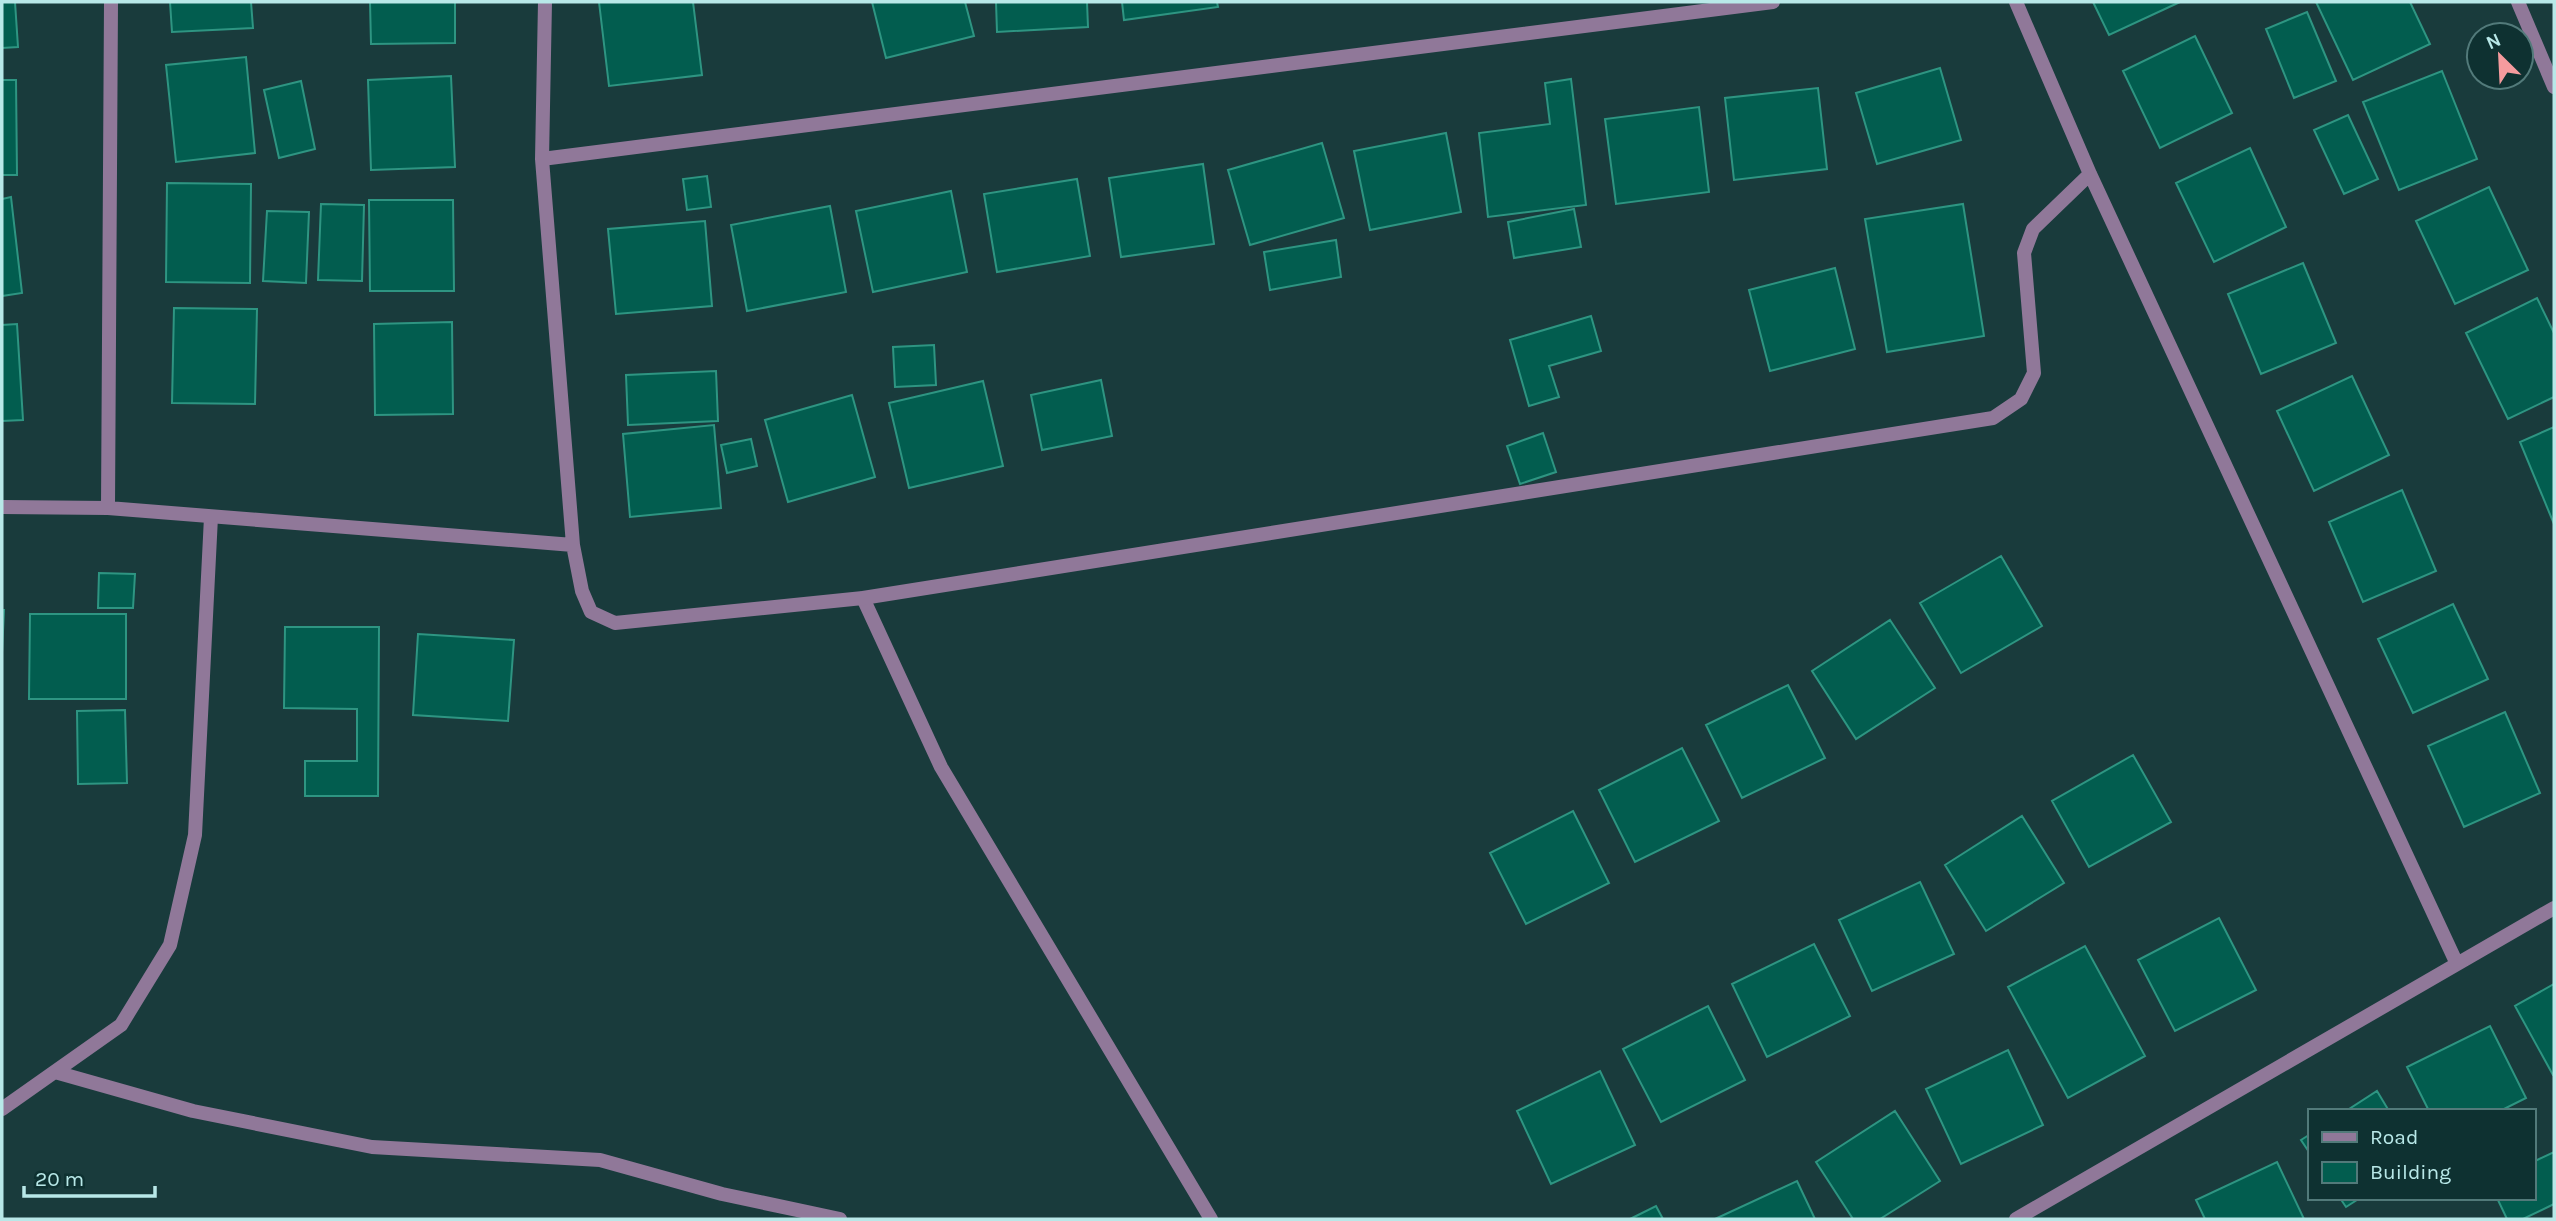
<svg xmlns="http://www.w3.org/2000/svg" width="2556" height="1221" font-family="Karla,sans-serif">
<rect width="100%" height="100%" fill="#193b3c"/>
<path fill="#025d4f" stroke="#2e9582" stroke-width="2" d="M2,2h13l3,45 -16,1z
M170,2h81l2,26 -81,4z
M370,2h85v41l-84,1z
M599,2h94l9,73 -93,11z
M872,2h93l9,34 -88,22z
M996,2h91l1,25 -91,5z
M1122,2h95l1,5 -94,13z
M2093,2h87l-71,33z
M2316,2h94l20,42 -77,36z
M2307,12l29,69 -42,17 -28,-69z
M2195,36l37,77 -72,35 -37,-77z
M246,57l9,96 -79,9 -10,-97z
M1940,68l21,72 -84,24 -21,-71z
M2442,71l35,88 -78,31 -36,-88z
M451,76l4,91 -84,3 -3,-90z
M1571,79l15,126 -98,12 -9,-84 71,-9 -5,-41z
M2,80h14l1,95h-15z
M301,81l14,68 -36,9 -15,-68z
M1818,88l9,81 -93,11 -9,-82z
M1699,107l10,85 -93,12 -11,-85z
M2348,115l30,64 -34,15 -30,-64z
M1446,133l15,79 -91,18 -16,-79z
M1322,143l22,75 -94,27 -22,-75z
M2250,148l36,79 -72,35 -38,-79z
M1203,164l11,80 -93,13 -12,-79z
M707,176l4,31 -24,3 -4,-31z
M1077,179l13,77 -93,16 -13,-78z
M167,183l84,1 -1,99 -84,-1z
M2489,187l39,83 -73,34 -39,-83z
M951,191l16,81 -94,20 -17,-81z
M11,197l11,96 -20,3v-97z
M369,200h84l1,91h-84z
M321,204l43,1 -2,76 -44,-1z
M1963,204l21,132 -97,16 -22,-133z
M830,206l16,86 -99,19 -16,-86z
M1574,209l7,38 -67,11 -6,-36z
M267,211l42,1 -3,71 -43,-2z
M705,221l7,85 -96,8 -8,-85z
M1336,240l5,37 -71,13 -6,-38z
M2303,263l33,80 -75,31 -33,-80z
M1835,268l20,81 -85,22 -21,-81z
M2537,298l17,35v64l-46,22 -42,-86z
M174,308l83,1 -2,95 -83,-1z
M1591,316l10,35 -52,15 10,31 -30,9 -19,-66z
M452,322l1,92 -78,1 -1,-91z
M17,324l6,96 -21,1v-96z
M934,345l2,40 -41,2 -2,-40z
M716,371l2,50 -90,4 -2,-50z
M2352,376l37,79 -75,36 -37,-80z
M1101,380l11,56 -70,14 -11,-55z
M983,381l20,85 -94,22 -20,-85z
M852,395l23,82 -87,25 -23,-82z
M714,425l7,83 -91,9 -7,-83z
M2554,427v97l-34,-82z
M1543,433l13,39 -36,12 -13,-38z
M751,439l6,27 -30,7 -6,-28z
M2402,490l34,81 -73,31 -34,-80z
M2001,556l41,70 -81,47 -41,-70z
M99,573l36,1 -2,34h-35z
M2453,604l35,75 -75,34 -35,-74z
M2,610h2l-2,43z
M30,614h96v85h-97z
M1890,620l45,68 -79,51 -44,-68z
M285,627h94l-1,169h-73v-35h52v-52l-73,-1z
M418,634l96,6 -6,81 -95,-6z
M1788,685l37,73 -83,40 -36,-73z
M125,710l2,73 -49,1 -1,-73z
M2505,712l35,81 -76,34 -36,-81z
M1682,748l37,73 -84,41 -36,-72z
M2133,755l38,67 -82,45 -37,-66z
M1573,811l36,72 -83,41 -36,-71z
M2022,816l42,67 -78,48 -41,-66z
M1920,882l34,72 -82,37 -33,-71z
M2219,918l37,72 -81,41 -37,-71z
M1814,944l36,72 -83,41 -35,-73z
M2085,946l60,110 -77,42 -60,-111z
M2554,984v91h-1l-38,-69z
M1708,1006l37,74 -84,42 -38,-73z
M2490,1026l36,72 -26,13h-71l-22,-44z
M2008,1050l35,75 -82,39 -35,-75z
M1600,1071l35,74 -84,39 -34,-73z
M2377,1091l12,20h-43z
M1895,1111l45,70 -60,38h-27l-37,-57z
M2309,1135v17l-8,-12z
M2554,1152v52l-31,15h-16l-10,-21h36v-36z
M2277,1162l27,57h-99l-9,-19z
M1797,1181l18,38h-100z
M2340,1198h20l-14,9z
M1656,1206l7,13h-33z"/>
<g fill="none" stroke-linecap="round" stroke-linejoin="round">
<path stroke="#907899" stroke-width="14" d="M863,598l78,169 270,452
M55,1072l138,39 179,36 228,13 122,34 118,25
M2,1109l119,-84 49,-80 25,-110 16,-318"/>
<path stroke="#907899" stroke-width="14" d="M2016,2l74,172 367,790
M2518,2l36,85
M542,159l1231,-157
M2,507l106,1 465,37 -31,-386 3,-157
M108,508l3,-506
M573,545l9,46 9,21 24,11 248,-25 1130,-180 28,-19 13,-26 -10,-120 9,-24 57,-55
M2016,1219l538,-311"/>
</g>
<rect width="2556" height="1221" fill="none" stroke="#b8e8e8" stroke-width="7"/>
<rect x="2308" y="1109" width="228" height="91" fill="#0e3131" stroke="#527a7a" stroke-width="2"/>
<rect x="2322" y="1132" width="35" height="10" fill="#907899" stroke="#527a7a" stroke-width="2"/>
<text x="2370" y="1144" font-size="21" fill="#b8e8e8">Road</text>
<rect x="2322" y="1162" width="35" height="21" fill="#025d4f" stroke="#527a7a" stroke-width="2"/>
<text x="2370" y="1179" font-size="21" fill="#b8e8e8">Building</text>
<g transform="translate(2500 56) rotate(336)"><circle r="33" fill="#0e3131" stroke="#527a7a" stroke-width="2"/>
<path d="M0-5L12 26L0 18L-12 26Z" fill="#f59b9e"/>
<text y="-10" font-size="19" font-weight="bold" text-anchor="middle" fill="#b8e8e8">N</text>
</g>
<path d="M24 1186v10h131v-10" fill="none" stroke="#b8e8e8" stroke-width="3.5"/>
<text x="35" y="1186" font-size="21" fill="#b8e8e8" stroke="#0e3131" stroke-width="5" paint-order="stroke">20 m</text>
</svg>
